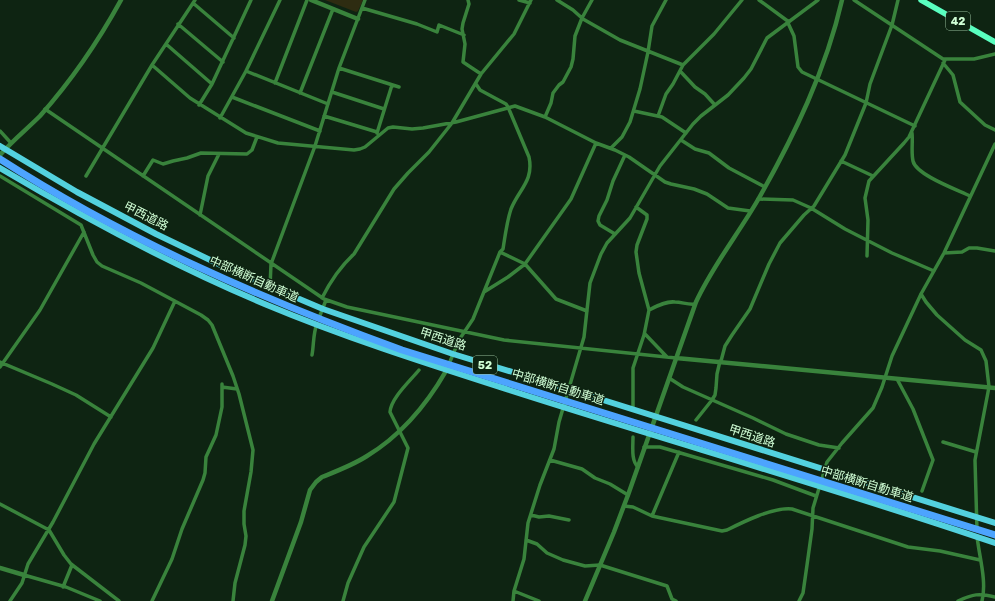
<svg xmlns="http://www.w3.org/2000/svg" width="995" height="601" font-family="Rubik,'Noto Sans JP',sans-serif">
<rect width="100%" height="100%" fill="#0e2412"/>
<path fill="#2e2c11" d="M325,0h38l-5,11 -2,1z"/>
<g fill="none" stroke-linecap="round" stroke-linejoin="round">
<path stroke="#39833c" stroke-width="3.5" d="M468,0l1,4 -6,19 -1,6 3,15 -2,18 18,12
M519,0l11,3
M557,0l16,10 10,9 37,21 63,25
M759,0l30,22
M854,0l89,59h31l21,-5
M193,3l41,35
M362,8l55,16 20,8 2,-7 25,10
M788,23l6,13 4,31 4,5 113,54
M178,24l45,38
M166,44l46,40
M943,63l10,12 7,27 25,23 10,5
M152,65l38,33 56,35 32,10 76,7 6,-1 5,-2 23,-19 5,-1 19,2 11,-1 33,-6 59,-16 30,11 51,26 19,7 14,7 36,25 6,2 23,5 13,5 21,14 22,3
M339,68l60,19
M246,71l82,33
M680,71l15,16 10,7 10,11
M275,83l32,-83
M476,84l4,6 26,14 2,3 21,50c5,24 -10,32 -18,52 -4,12 -6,27 -8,40l-3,3 25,12 31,35 31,12
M332,92l52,17
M300,93l33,-84
M232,97l88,34
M199,105l13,-21 39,-84
M45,109l279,190 23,8 157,33 172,18
M634,111l28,6 24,16
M324,116l53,16
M658,116l8,-22 7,-10 10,-19 31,-31 28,-34
M545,117l6,-14 2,-10 6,-8 4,-3 8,-15 2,-8 2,-23 7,-18 10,-18
M220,118l26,-47 34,-71
M0,131l11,12
M377,133l15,-48
M912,133c1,9 -1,19 1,28 3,14 45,29 57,35
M681,140l14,9 14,4 20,15 36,19
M611,148l11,-11 8,-15 10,-33 8,-37 4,-26 14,-26
M841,161l32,15
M0,176l81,49 12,30 4,7 5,4 39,17 60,32 7,5 4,5 21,51 6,18 14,56 -2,22 -7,39v13l2,12 -1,9 -10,38 -2,18
M86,176l66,-111 43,-65
M143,176l10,-16 10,4 10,-3 14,-3 14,-5 46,1 5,-4 5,-13
M758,199l35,1 18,8 34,21 47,24 42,18
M200,215l8,-39 11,-22
M615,234l-15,-9 -2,-4 1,-5 8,-16 6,-19 12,-26
M944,253l18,-1 7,-4h8l18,3
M867,256l1,-36 -3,-22 4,-17 35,-38 5,-6 36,-77
M270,287l1,-23 44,-118 24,-78 26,-68
M484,292l24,-15 17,-13 46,-65 25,-56
M921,294l5,8 11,13 28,25 16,10 5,11 3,26 -14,73 2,70
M322,298c8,-16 19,-32 32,-44l40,-65 14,-16 21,-21 23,-29 29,-49 33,-40 17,-34
M649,310c8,-4 17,-9 26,-8 7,0 13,3 20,2
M319,318l7,-18
M645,334l22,23
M312,355c2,-11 1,-22 5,-31
M721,361l4,-15 7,-11 18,-26 19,-45 11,-21 24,-28 10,-9 31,-51 21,-52 4,-19 22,-59 6,-25
M0,362l52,22 24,11 35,22
M449,364l10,-24 14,-21 27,-67
M0,367l40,-57 44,-78
M669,378l14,9 70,31 33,16 33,11 20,3
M897,379l16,30 20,51 -11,31
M222,387l15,2
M633,409v-41l11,-33 5,-25 -10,-37 -3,-21 1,-7 10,-26v-4l-11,-8
M696,420l16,-20 3,-5 1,-7 1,-14 3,-13
M633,437c0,10 -2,24 5,30
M943,442l33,10
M644,447h16l113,33 43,16
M550,460l32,9 13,9 15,6 18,11
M0,504l49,26 15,25 7,9 48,37
M624,506l9,1 19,9 70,15 5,-1c16,-8 46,-23 65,-21l116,38 32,4 40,9
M531,515l8,2 10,-1 20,4
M652,516l27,-64
M977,536c2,20 10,45 5,65
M526,540l11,4 10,9 16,7 22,6 15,-1 67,21 5,13 4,2
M24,575l42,12 34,14
M63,587l9,-22
M514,591l25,10
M10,601l12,-18 6,-19 25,-42 41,-78 59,-96 22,-47
M152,601l20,-42 10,-30 21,-49 2,-7 1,-16 10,-22 6,-28v-23
M343,601l5,-18 16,-36 30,-45 14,-54 -18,-36c1,-14 20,-31 29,-42
M513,601l1,-10 10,-32 4,-36 12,-38 14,-36 5,-27 25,-85 6,-54 11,-29 6,-11 23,-25 30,-52 33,-42 8,-8 27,-21 16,-17 7,-9 16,-31 51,-38
M799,601l4,-8 4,-28 5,-36 1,-21 14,-46 15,-19 31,-35 9,-21 10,-31 29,-62 23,-41 51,-109
M958,601c15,-7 21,-8 37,-4"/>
<path stroke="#39833c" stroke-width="4.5" d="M311,0l47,19
M0,155c12,-14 27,-26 40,-39 32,-36 58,-74 81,-116
M676,358l319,30
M0,568l24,7
M272,601l29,-79 9,-32 6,-8 6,-5c15,-6 31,-12 45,-21 33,-20 60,-52 79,-85
M585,601l29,-69 14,-37 68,-193c17,-37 43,-69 63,-104 35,-62 67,-128 83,-198"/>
<path stroke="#59febf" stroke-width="5.5" d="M921,0l74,42"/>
<path stroke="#53d1de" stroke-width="6" d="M0,146l77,46 79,42 75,36 92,39 130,45 115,35 427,134
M0,168c86,51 174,98 267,137 79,33 161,59 242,85 162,52 325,98 486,153"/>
<path stroke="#4da4fe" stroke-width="7" d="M0,159c126,81 262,140 402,191l593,185"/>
</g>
<g text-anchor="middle" stroke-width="3" stroke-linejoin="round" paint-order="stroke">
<g fill="#0e2412" stroke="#96bd9b" stroke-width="1">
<rect x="946" y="12" width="24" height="18" rx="3"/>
<rect x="473" y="356" width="24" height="18" rx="3"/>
</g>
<g font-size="11" font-weight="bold" fill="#d1ffd6">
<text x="958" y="25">42</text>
<text x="485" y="369">52</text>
</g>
<g font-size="12" fill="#d1ffd6" stroke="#0e2412">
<text transform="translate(146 216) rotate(27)" y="4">甲西道路</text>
<text transform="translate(254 279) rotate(24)" y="4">中部横断自動車道</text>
<text transform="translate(443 339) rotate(18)" y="4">甲西道路</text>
<text transform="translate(558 387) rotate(17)" y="4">中部横断自動車道</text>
<text transform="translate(752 436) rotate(18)" y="4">甲西道路</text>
<text transform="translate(867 484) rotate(17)" y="4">中部横断自動車道</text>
</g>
</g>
</svg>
